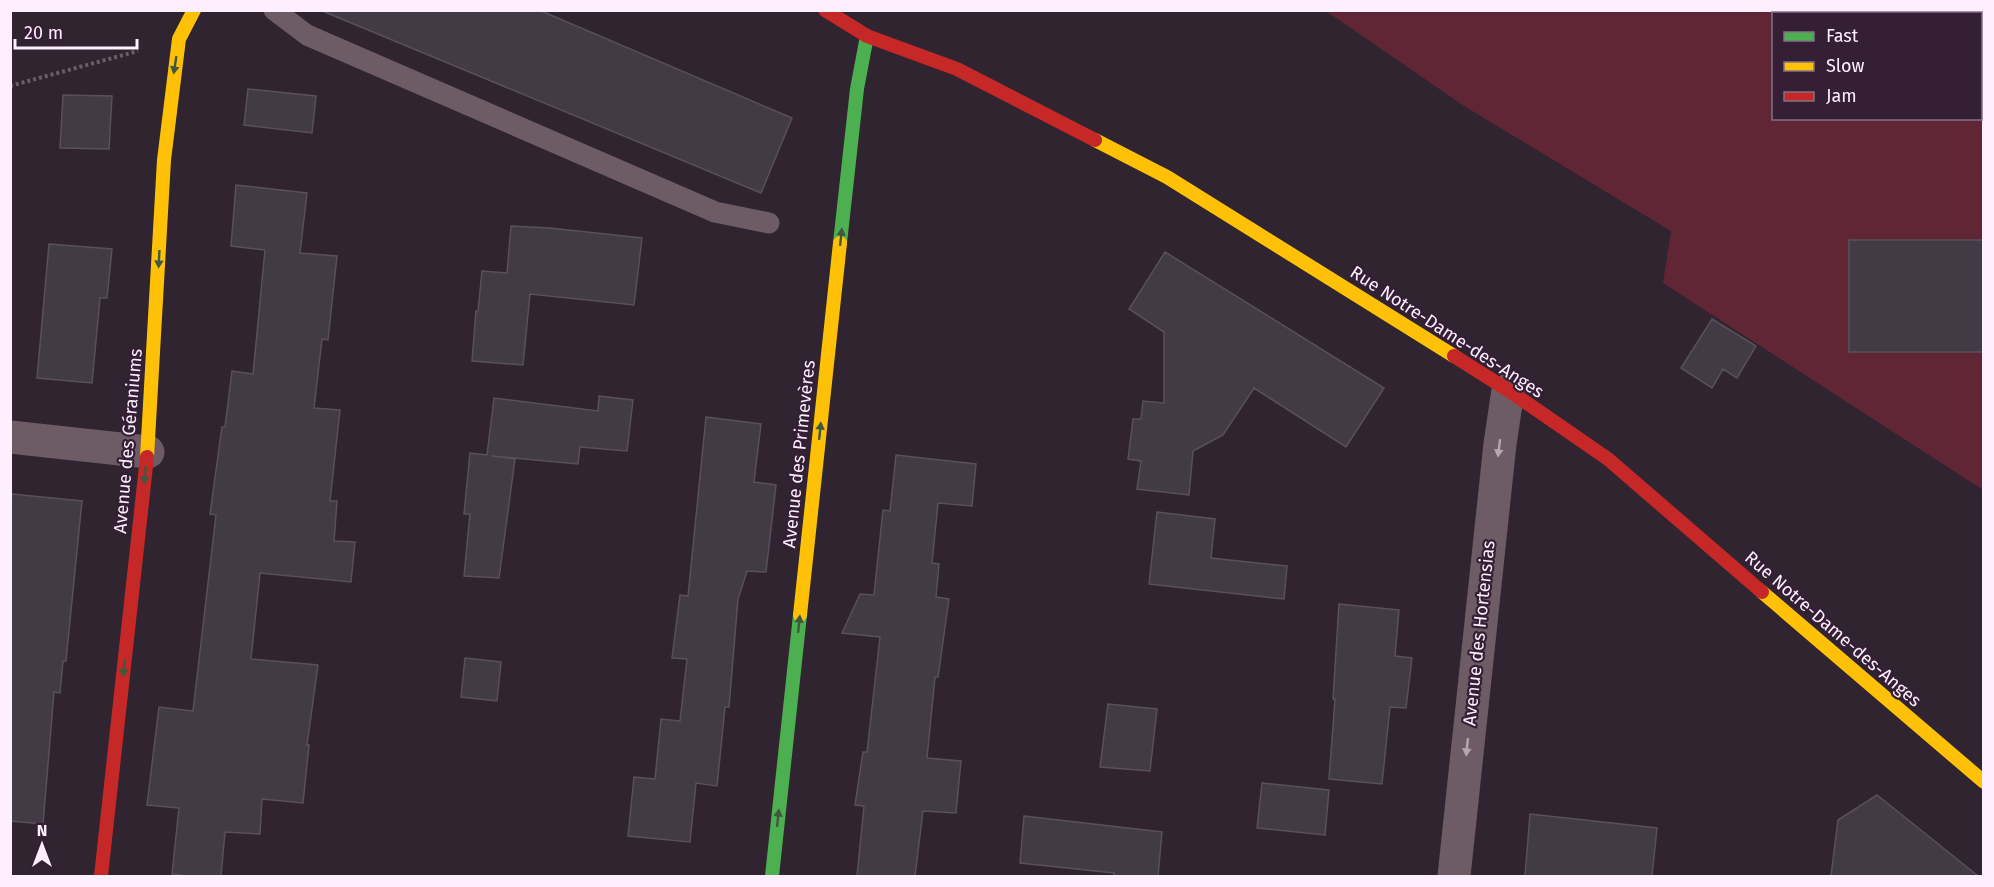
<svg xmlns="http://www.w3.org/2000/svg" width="1994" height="887" font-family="'Fira Sans',sans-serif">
<rect width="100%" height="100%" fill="#2f242f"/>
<path fill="#602635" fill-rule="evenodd" d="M1326,11h657v479l-320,-207 8,-52 -207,-125zM1774,14h206v104h-206z"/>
<path fill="#423a45" stroke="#58515b" stroke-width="1.5" d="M320,10h219l253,108 -31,75z
M248,89l68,7 -4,37 -68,-8z
M63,95l49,1 -3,53 -49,-1z
M236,185l71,8 -7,60 37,3 -9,84 -6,-1 -8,69 26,2 -10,91h7l-3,40 21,1 -4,40 -91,-9 -9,86 67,6 -11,80h2l-6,58 -41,-4 -2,35 -35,-2 -4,44h-32l-17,-2 7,-66 -32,-3 12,-98 34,4 23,-196 -6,-1 12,-87h3l7,-56 21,3 12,-124 -34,-4z
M511,226l39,2 92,10 -8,67 -104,-11 -7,71 -51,-4 4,-50h2l4,-40 25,2z
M1849,240h134v112h-134z
M49,244l63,5 -5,49h-7l-8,85 -55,-5z
M1165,252l219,136 -38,59 -92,-59 -31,47 -30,16 -4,44 -52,-6 4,-28 -13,-2 5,-40h8l2,-18 21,2v-71l-35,-23z
M1712,319l44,27 -19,32 -14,-9 -11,19 -31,-20z
M599,396l34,4 -6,51 -47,-4 -2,17 -86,-8 23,3 -16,119 -35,-2 6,-62h-6l6,-61 17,2 7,-57 104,13z
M706,417l55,7 -7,58 22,3 -10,87 -19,-1 -9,28 -9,108h-4l-8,79 -21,-3 -6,59 -62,-6 6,-59 21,2 6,-60 19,2 7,-62 -15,-1 8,-63 8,1z
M896,455l80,9 -4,42 -34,-3 -6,60 7,1 -3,33 13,2 -11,78h-3l-8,81 34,3 -5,52 -33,-2 -8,65h-58l7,-70 -9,-1 8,-53h4l13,-115 -38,-4 18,-39 14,1 9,-85 7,1z
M12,494l70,7 -16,160h-3l-3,32 -6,-1 -11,132 -33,-3v-308z
M1157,512l58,7 -4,39 76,8 -3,33 -135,-15z
M1339,604l60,6 -4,46 17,2 -6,50 -16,-1 -8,77 -53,-5 6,-80h-2z
M465,658l36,4 -4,39 -36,-4z
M1108,704l49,5 -7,62 -50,-4z
M1262,783l67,7 -4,45 -68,-7z
M1877,795l101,81h-147l7,-56z
M1530,814l127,14 -5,48h-127z
M1024,816l138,16 -4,44h-44v-3l-94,-10z"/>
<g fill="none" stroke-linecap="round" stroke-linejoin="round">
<path stroke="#6b5e67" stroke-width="4" stroke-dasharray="3 3" stroke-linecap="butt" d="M10,86l128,-35"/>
<path stroke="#6d5c66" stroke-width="21" d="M274,10l33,25 408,177 54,11"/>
<path stroke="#6d5c66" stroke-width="33" d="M10,437l138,15
M1454,876l46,-432 8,-54"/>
<path stroke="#4caf50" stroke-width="14" d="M840,243l17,-154 10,-53
M772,876l28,-261"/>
<path stroke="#ffc107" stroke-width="14" d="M1095,140l72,37 287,179
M147,457l17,-297 15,-121 15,-29
M1762,592l222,190
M800,615l40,-372"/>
<path stroke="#c62828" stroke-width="14" d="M825,10l42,26 90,33 138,71
M1454,356l54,34 100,69 154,133
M101,876l46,-419"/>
</g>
<defs><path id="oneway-solid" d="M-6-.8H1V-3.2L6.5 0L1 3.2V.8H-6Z" transform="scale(1.5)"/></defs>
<g fill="#3e593f">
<use href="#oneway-solid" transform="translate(175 65) rotate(99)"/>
<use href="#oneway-solid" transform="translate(841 237) rotate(-84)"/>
<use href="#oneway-solid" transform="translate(159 259) rotate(93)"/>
<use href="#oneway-solid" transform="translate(820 431) rotate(-84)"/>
<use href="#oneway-solid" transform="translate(145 475) rotate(96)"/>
<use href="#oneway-solid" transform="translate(799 624) rotate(-84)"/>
<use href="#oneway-solid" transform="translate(124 668) rotate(96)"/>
<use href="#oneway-solid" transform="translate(778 818) rotate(-84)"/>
</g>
<g fill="#b5a6b2">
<use href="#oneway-solid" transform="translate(1499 448) rotate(97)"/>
<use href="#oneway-solid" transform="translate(1467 747) rotate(96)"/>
</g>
<g text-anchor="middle" stroke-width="4.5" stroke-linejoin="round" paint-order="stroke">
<g font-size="18" fill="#fdeffd" stroke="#341f34">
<text transform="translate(1447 332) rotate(33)" y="6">Rue Notre-Dame-des-Anges</text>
<text transform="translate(128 441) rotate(-85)" y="6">Avenue des Géraniums</text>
<text transform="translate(799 454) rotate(-84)" y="6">Avenue des Primevères</text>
<text transform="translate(1833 629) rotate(41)" y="6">Rue Notre-Dame-des-Anges</text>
<text transform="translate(1479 633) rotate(-84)" y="6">Avenue des Hortensias</text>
</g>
</g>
<rect width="1994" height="887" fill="none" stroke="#fdeffd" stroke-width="24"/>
<rect x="1772" y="12" width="210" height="108" fill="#341f34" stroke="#847284" stroke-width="1.5"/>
<rect x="1784" y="32" width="30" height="9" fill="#4caf50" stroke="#847284" stroke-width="1.5"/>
<text x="1826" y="42" font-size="18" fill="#fdeffd">Fast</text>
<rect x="1784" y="62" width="30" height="9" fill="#ffc107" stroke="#847284" stroke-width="1.5"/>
<text x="1826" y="72" font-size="18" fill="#fdeffd">Slow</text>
<rect x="1784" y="92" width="30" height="9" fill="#c62828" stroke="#847284" stroke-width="1.5"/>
<text x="1826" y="102" font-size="18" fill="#fdeffd">Jam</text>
<g transform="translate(42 845)" stroke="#341f34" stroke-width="4.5" paint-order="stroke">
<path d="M0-4.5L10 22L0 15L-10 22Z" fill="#fdeffd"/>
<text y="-9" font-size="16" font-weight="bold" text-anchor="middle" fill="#fdeffd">N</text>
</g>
<path d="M15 39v9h122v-9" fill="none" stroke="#fdeffd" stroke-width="3"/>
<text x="24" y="39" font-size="18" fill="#fdeffd" stroke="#341f34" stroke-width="4.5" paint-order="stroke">20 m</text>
</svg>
